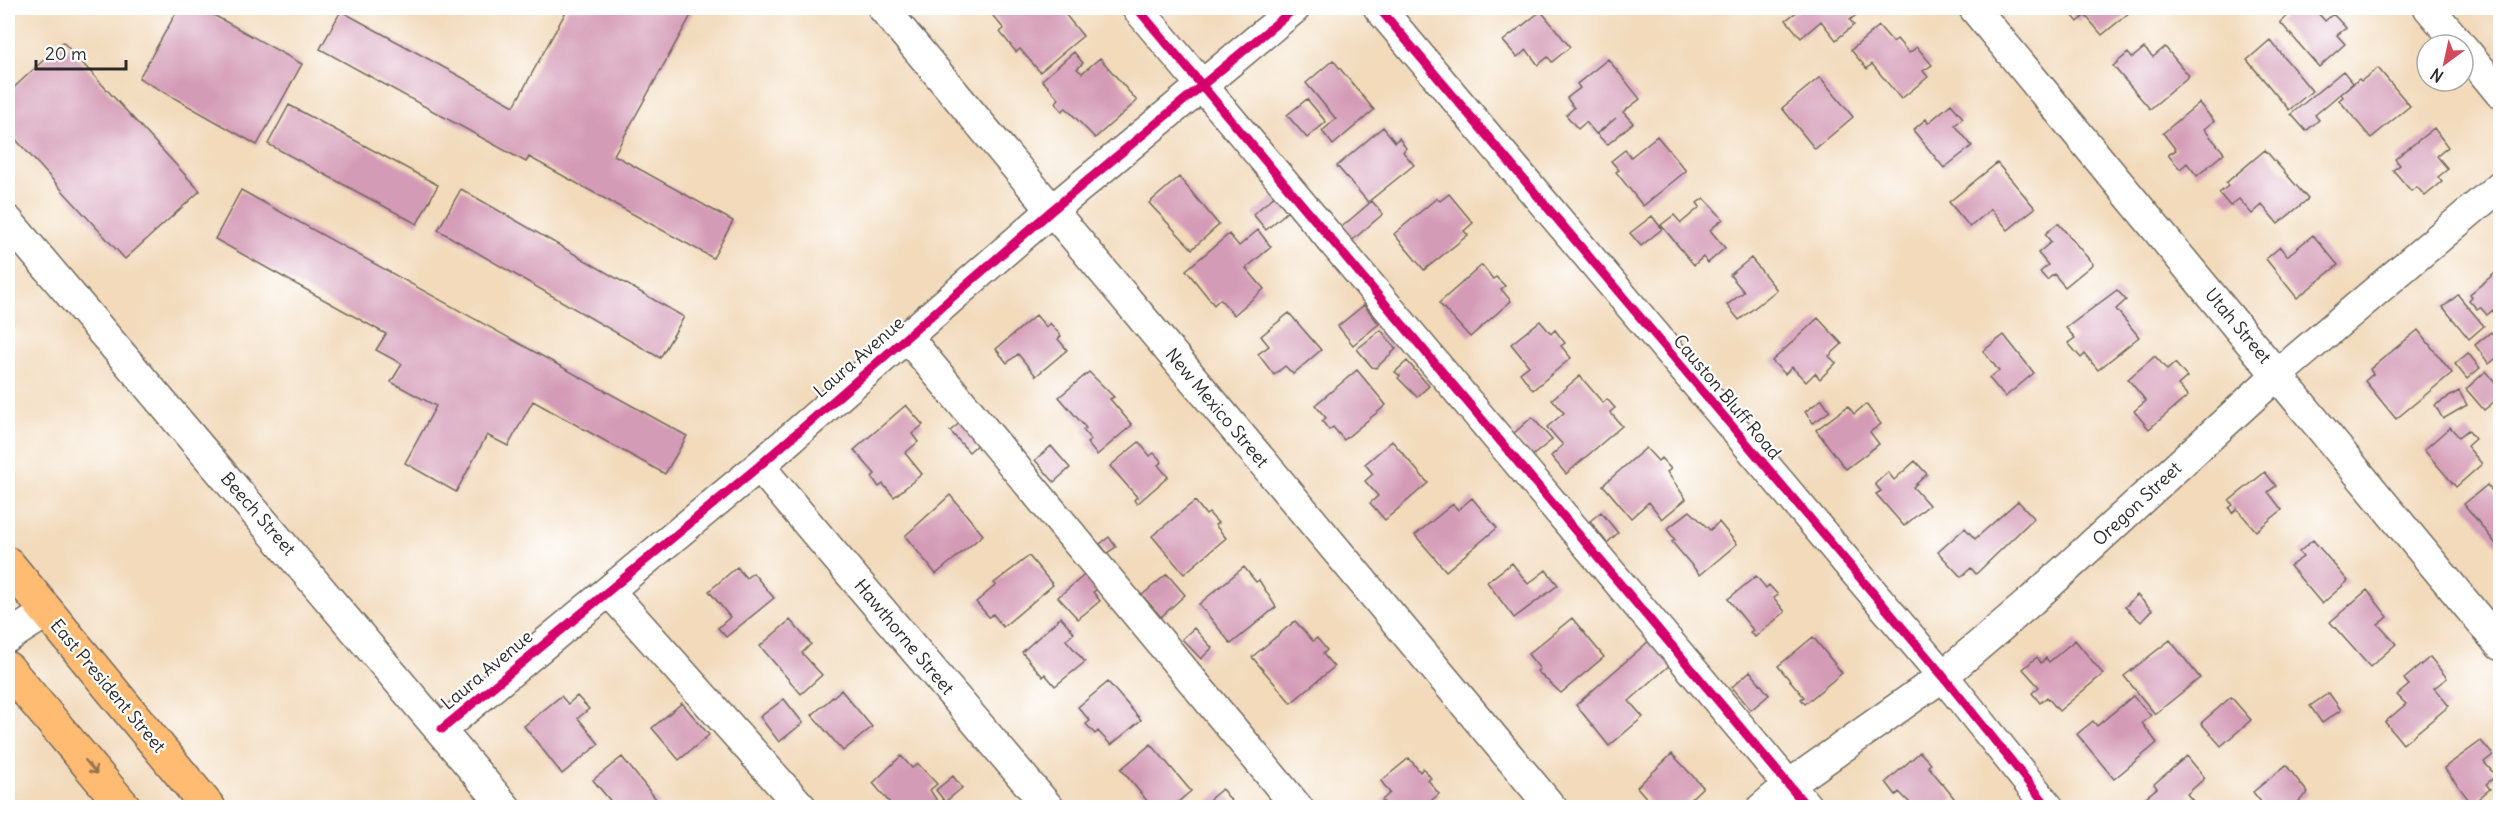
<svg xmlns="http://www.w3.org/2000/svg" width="2508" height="815" font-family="Delius,sans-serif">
<rect width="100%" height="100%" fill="#fff"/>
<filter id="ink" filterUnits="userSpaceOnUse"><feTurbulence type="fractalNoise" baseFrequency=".0167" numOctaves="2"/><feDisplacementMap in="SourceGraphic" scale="12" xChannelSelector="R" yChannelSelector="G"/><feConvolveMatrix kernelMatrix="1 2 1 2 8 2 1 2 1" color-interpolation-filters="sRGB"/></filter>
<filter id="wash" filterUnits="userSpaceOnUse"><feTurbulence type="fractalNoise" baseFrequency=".008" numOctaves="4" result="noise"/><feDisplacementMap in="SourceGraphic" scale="24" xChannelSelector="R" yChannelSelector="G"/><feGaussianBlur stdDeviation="1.35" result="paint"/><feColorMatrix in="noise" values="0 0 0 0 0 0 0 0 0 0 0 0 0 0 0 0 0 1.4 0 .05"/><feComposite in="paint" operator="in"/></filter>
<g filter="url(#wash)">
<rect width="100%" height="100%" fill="#f2dabb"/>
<g id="blocks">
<path fill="#d49bb6" d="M179,8h22l101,56 -45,81 -118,-67z
M568,8h127l-81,147 119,66 -20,37 -184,-101 -3,5 -206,-113 21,-38 173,95z
M1002,8h30l2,3 5,-3h21l23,28 -43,36 -20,-23 -4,3 -16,-20 4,-3 -11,-13z
M1076,8h11l-7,5z
M1802,8h54l4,4 -10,8 4,5 -18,15 -15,-19 -20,17 -15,-18z
M2066,8h60l4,4 -28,23 -17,-20 -7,7z
M2297,8h27l-6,5 7,8 8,-7 13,14 -9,7 8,9 -26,23 -39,-45z
M1541,11l29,36 -18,15 -4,-5 -10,8 -11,-15 -10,7 -14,-16z
M1879,26l14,16 4,-3 12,14 8,-6 15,18 -9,6 5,6 -27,22 -29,-35 -5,5 -16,-19z
M2270,40l42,51 -23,19 -42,-50z
M63,42l137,149 -75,68 -117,-128v-38z
M2165,47l24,29 -39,33 -37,-43 15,-13 4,5 12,-10 9,9z
M1074,52l9,11 -6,6 5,4 18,-15 37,43 -42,37 -29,-30 -4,3 -7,-8 4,-4 -17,-19z
M1608,59l32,40 -17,13 10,11 -26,22 -10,-11 19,-16 -20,16 -10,-12 -8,7 -12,-14 8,-7 -7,-10 13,-10 -3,-4z
M1333,60l41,50 -41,35 -11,-14 14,-12 -30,-36z
M2378,68l32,38 -39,32 -32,-38 4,-3 -2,-3 18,-15 2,2z
M2343,71l10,12 -38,32 4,5 -13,11 -15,-17z
M1820,77l33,40 -38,32 -33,-41z
M1307,99l19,23 -19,16 -20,-23z
M2199,103l15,18 -10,8 20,24 -27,23 -10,-13 -7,6 -12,-14 8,-5 -13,-17z
M1951,104l12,14 -8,7 17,21 -28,22 -31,-38 13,-11 2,4z
M289,105l149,80 -21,39 -149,-80z
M1383,127l12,15 4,-4 7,10 -3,4 11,13 -46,37 -31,-36z
M2434,128l14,19 -11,9 11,13 -10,8 4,5 -17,14 -8,-9 -6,4 -18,-21 7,-5 -5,-6z
M1657,136l29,35 -43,35 -27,-34 3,-2 -8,-9 14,-11 6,7z
M2265,150l43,49 -30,25 -16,-19 -10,9 -13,-15 -9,7 -11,-13 9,-7 -2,-3z
M1997,163l38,45 -27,22 -17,-21 -21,18 -21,-25z
M1179,177l40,48 -27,24 -43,-46z
M461,189l223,128 -24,41 -222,-128z
M241,190l446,246 -22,38 -132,-73 -25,45 -21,-11 -31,57 -51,-29 31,-57 -45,-24 11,-18 -26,-14 10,-16 -171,-95z
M1449,194l24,29 -9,8 4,4 -44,35 -30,-36 43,-36 3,3z
M1276,195l12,16 -22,19 -13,-16z
M1704,198l19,21 -13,11 15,18 -17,15 -5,-6 -9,8 -33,-40 13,-10 7,8 19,-16 -3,-4z
M1372,201l11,13 -34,29 -11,-13z
M1652,216l10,13 -21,17 -11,-13z
M2058,223l35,41 -28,23 -11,-13 -7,6 -7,-8 8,-7 -10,-12 13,-11 -6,-8z
M1258,230l13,17 -25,21 18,21 -30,26 -14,-16 -6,6 -28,-35 43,-36 10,12z
M2313,235l25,30 -41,33 -31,-39 14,-12 7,9z
M1751,258l26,32 -38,30 -12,-15 17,-13 -14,-17z
M1482,265l11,14 3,-2 9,9 -4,3 10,12 -41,36 -31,-34z
M2500,269v50l-7,-9 -6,5 -7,-8 -3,2 -8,-9 3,-3 -2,-3z
M2117,290l9,10 -10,9 23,28 -41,33 -13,-16 -4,4 -13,-15 7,-5 -9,-10z
M2458,295l26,31 -15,13 -26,-32z
M1364,305l15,19 -26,21 -15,-19z
M1289,313l32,37 -28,24 -8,-8 -11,9 -16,-21 11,-8 -8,-10z
M1036,315l10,12 4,-4 11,13 -3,3 9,11 -31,26 -18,-22 -11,9 -11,-14z
M1818,318l24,26 -13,12 7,7 -16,16 -5,-6 -9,9 -14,-15 -7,7 -13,-13z
M1540,321l11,13 4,-4 10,13 -4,3 10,12 -38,32 -13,-17 9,-7 -18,-22z
M1381,330l15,19 -20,19 -4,-1 -15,-18z
M2418,330l34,43 -56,46 -31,-38 8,-7 -3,-5z
M2491,332l5,6 4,-3v20l-11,9 -14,-19z
M2004,335l30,38 -29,24 -16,-19 10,-7 -16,-20z
M2468,353l12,15 -13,11 -12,-15z
M2155,356l12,14 8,-7 12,14 -9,8 10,11 -39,33 -15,-18 12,-10 -18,-22z
M1407,361l22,25 -12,11 -19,-19 2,-2 -5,-4z
M1357,370l29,35 -42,35 -11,-13 -4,3 -7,-9 4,-3 -11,-13z
M2486,371l14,17v9l-16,13 -18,-21z
M1089,372l25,25 -4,2 22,26 -35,30 -10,-12 4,-3 -8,-10 3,-2 -27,-31z
M1580,376l23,27 4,-4 8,9 -5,4 12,14 -56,48 -15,-18 12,-11 -16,-18 17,-14 -12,-14z
M2459,391l8,14 -24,14 -8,-14z
M1822,399l8,12 -17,12 -8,-11z
M1866,404l15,20 -11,8 9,12 -33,25 -30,-39 32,-24 6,8z
M906,405l17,20 -11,9 6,8 -13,11 17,21 -28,23 -11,-13 -4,3 -7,-10 3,-3 -21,-24z
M1532,417l20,23 -20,16 -19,-22z
M961,422l18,21 -10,9 -19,-21z
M2450,427l9,10 9,-7 7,9 -8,7 15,18 -26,23 -32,-37z
M1392,441l36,42 -43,37 -15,-17 8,-7 -13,-15 8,-7 -8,-10z
M1139,442l11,14 4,-3 8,9 -4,3 10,12 -31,27 -3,-4 3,-3 -27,-31z
M1051,446l19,22 -16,14 -19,-22z
M1646,448l12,13 3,-3 10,11 -4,3 19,27 -24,20 -13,-17 -18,16 -28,-33z
M1915,461l12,13 -14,13 16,18 -25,21 -28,-32 5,-3 -6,-7 13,-12 6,8z
M2265,472l11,14 -8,6 14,18 -26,21 -19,-22 -5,4 -3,-5 4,-3 -4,-4z
M2487,485l10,12 3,-3v55l-36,-45z
M950,495l33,40 -47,39 -31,-38z
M1472,498l25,30 -51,43 -31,-36 38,-31 5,6z
M1195,501l11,14 3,-2 9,10 -3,2 11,13 -42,36 -32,-38z
M2018,501l16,17 -58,56 -5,-6 -10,9 -23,-25 27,-24 10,11z
M1690,511l20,19 9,-8 18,22 -37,31 -28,-33 3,-2 -8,-11z
M1601,512l17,21 -11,10 -17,-22z
M1109,537l7,10 -9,6 -7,-9z
M2313,540l35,41 -26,23 -32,-38 13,-9 -4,-5z
M1029,556l24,29 -50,42 -10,-13 -4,3 -13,-15 20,-17 -2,-2z
M1512,563l16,21 18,-14 12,15 -44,33 -27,-36z
M737,567l9,11 7,-5 21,25 -48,39 -8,-9 12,-11 -21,-26z
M1244,567l12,15 3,-2 17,27 -45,37 -32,-40z
M1087,573l12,15 -6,4 7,9 -22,18 -20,-22z
M1167,574l18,21 -24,22 -19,-22z
M1756,576l10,12 3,-3 9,10 -4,3 11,14 -30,25 -5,-5 3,-2 -25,-31z
M2367,590l21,27 -10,7 18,20 -26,23 -40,-45z
M2137,595l15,15 -11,12 -16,-15z
M1061,617l13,16 -8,7 19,22 -30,24 -10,-12 -2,3 -21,-25z
M1572,618l32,39 -43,36 -24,-22 3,-2 -12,-15z
M790,620l21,24 -9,9 20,22 -21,19 -41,-48z
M1295,621l18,20 4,-3 10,12 -4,4 11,13 -43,36 -39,-46z
M1194,628l18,20 -11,11 -19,-20z
M1813,637l29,36 -37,31 -4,-5 3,-2 -26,-31z
M1650,640l21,24 -42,37 14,16 -34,29 -33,-41z
M2075,640l28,34 -44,37 -12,-14 -7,6 -8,-10 7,-6 -16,-18 14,-12 4,6 5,-5 3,4z
M2170,640l30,38 -45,36 -31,-38z
M2430,657l17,21 -13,10 15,18 -46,38 -18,-22 21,-18 -9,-9 12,-10 -5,-6z
M1750,671l19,24 -18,15 -19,-23z
M1108,682l33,38 -30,25 -13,-14 -3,3 -9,-10 4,-3 -12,-14z
M841,690l31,37 -29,24 -31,-36z
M2329,693l12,17 -19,13 -12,-17z
M561,696l7,8 9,-8 12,13 -11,9 21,26 -37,30 -38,-48z
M2133,696l18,20 -9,7 15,20 -43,36 -37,-45 16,-13 4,5z
M2231,697l20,23 -30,26 -20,-23z
M784,699l19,24 -24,19 -19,-25z
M682,703l27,32 -30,25 -27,-32z
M2481,741l12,14 -9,7 12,14 -10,8 4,5 -18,15 -28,-36z
M1151,744l40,47 -20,17h-18l-32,-39z
M1920,752l11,12 -3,2 26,32 -11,10h-28l-16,-16 -3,3 -10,-13z
M1672,754l31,33 -22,21 -20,-3 -6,3 -18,-21z
M901,756l11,12 6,-4 19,20 -7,6 8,12 -6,6h-38l-21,-25z
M2187,756l18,22 -18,16 12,14h-45l-8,-11 11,-9 -3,-4z
M622,757l38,47 -5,4h-46l4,-4 -20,-24z
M1409,758l11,14 3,-4 8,10 -3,2 11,14 -16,14h-35l-6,-8 8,-7 -9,-12z
M2286,765l22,28 -17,15h-25l-13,-16z
M953,776l9,12 -17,14 -9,-12z
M1222,789l15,19h-38z"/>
</g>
</g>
<g filter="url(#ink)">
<use href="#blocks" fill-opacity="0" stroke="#71685d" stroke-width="1.5"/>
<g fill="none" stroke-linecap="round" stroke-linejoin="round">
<g stroke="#71685d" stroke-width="33">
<path id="street" d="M883,8l669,800
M1137,8l671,800
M1379,8l564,668 106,132
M1974,8l526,637
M2429,8l31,37
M2463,48l37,45
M8,221l498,587
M907,337l391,471
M759,466l290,342
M609,591l193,217
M8,637l39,-25
M442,729l317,-263 292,-255 244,-203
M1762,808l27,-23 154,-109 89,-76 246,-226 222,-188"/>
</g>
<g stroke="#71685d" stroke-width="36">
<path id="primary" d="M8,564l201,244
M8,669l117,139"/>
</g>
<use href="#street" stroke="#fff" stroke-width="30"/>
<use href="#primary" stroke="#ffbb71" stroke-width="33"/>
<g stroke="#fff" stroke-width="13">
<path id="cycleway" d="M1137,8l671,800
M1379,8l564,668 106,132
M442,729l317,-263 292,-255 244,-203"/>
</g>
<use href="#cycleway" stroke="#d6006c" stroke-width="9"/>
</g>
<defs><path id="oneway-shaft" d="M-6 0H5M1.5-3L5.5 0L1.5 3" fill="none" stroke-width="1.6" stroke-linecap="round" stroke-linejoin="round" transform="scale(1.5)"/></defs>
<use stroke="#95734e" href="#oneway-shaft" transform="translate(91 767) rotate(50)"/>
</g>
<g text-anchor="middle" stroke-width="4.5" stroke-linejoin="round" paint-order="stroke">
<g font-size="18" fill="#2b2b2b" stroke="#fff">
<text transform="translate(2238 326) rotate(50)" y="6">Utah Street</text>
<text transform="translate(859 357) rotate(-41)" y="6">Laura Avenue</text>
<text transform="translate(1727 397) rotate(50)" y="6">Causton Bluff Road</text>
<text transform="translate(1217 408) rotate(50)" y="6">New Mexico Street</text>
<text transform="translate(2137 504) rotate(-43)" y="6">Oregon Street</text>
<text transform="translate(258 514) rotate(49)" y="6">Beech Street</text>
<text transform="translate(904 637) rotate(50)" y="6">Hawthorne Street</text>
<text transform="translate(487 670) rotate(-40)" y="6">Laura Avenue</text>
<text transform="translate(108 686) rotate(50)" y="6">East President Street</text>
</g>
</g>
<rect width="2508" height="815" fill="none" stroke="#fff" stroke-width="30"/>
<g transform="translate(2445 63) rotate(213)"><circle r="28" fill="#ffffff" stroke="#aaaaaa" stroke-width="1.5"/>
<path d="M0-4.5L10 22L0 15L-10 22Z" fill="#d1495b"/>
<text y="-9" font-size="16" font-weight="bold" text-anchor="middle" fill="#2b2b2b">N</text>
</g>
<path d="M36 60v9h90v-9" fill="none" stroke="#2b2b2b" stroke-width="3"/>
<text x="45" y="60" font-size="18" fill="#2b2b2b" stroke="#ffffff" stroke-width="4.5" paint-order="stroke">20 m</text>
</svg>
